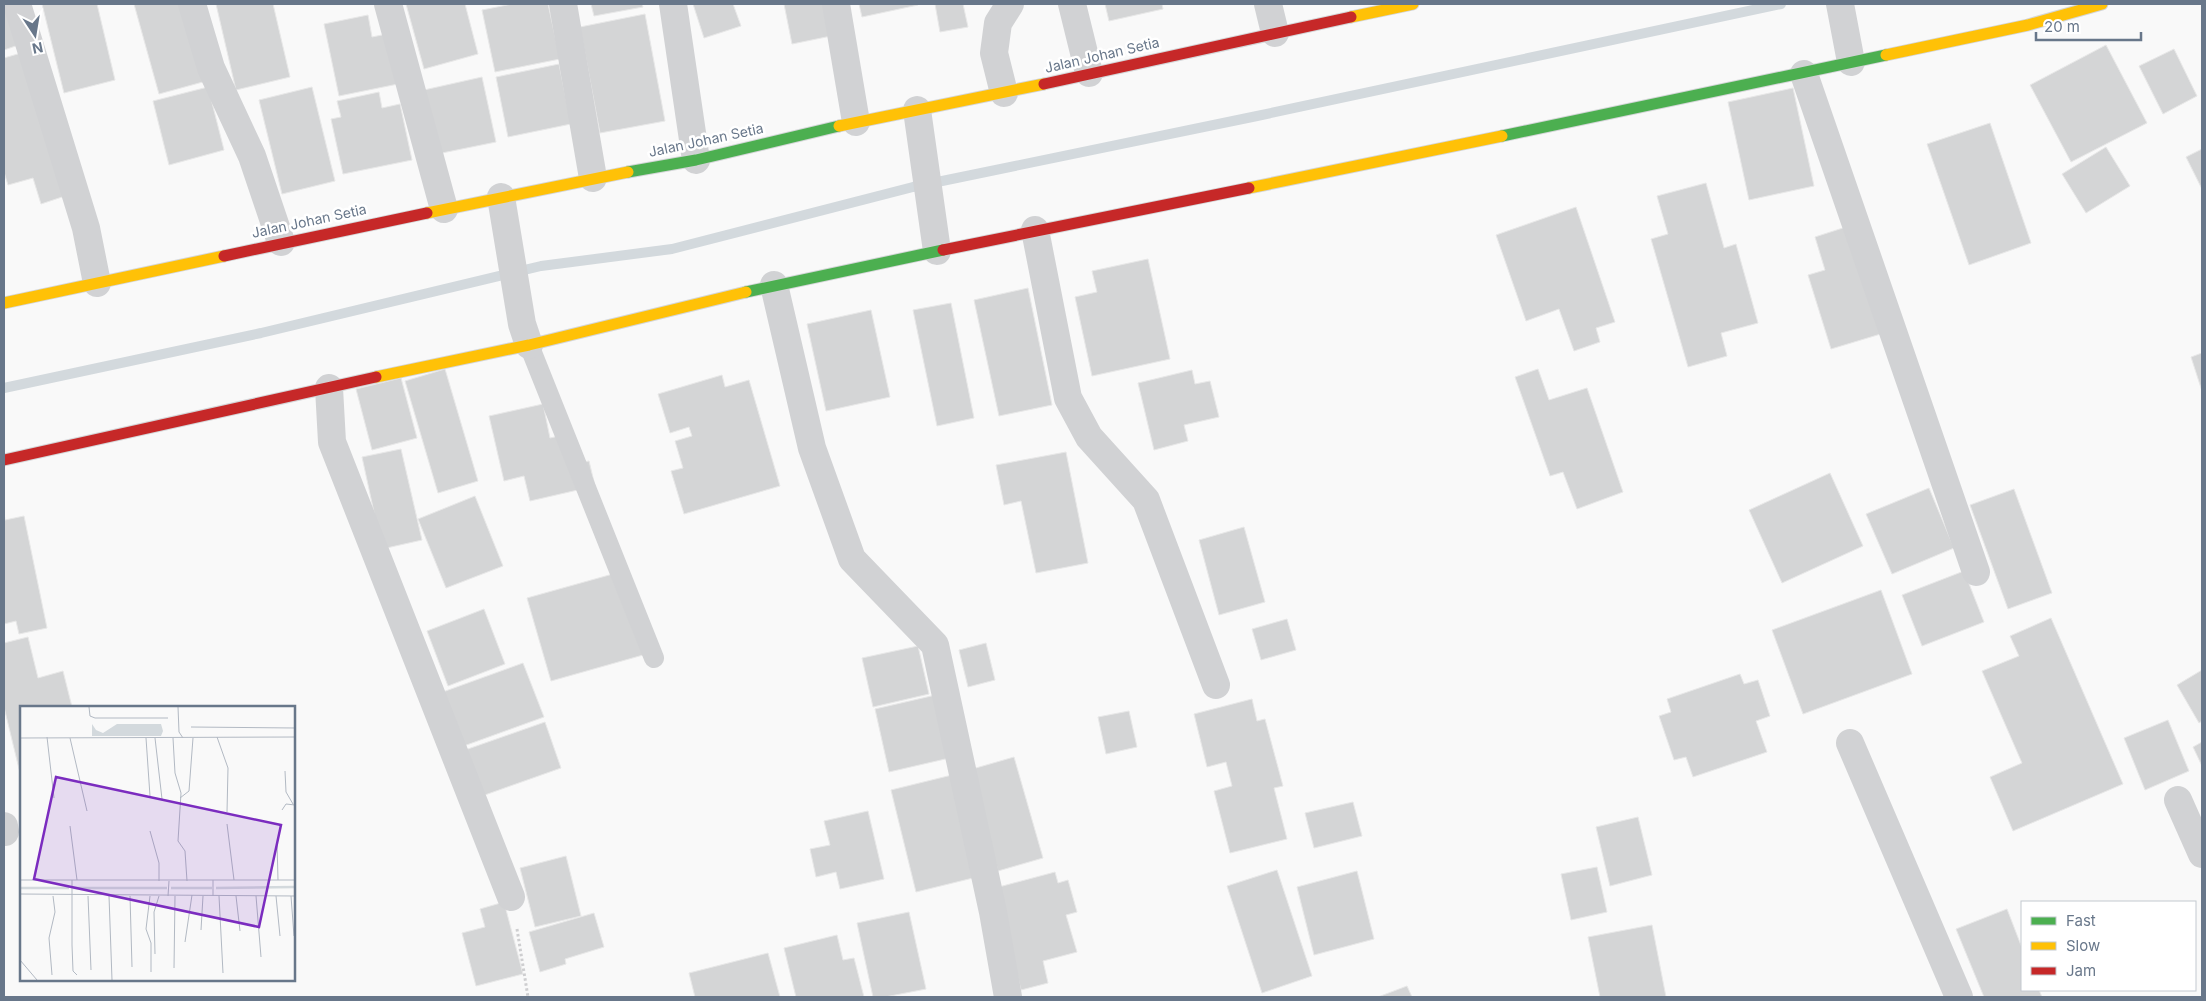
<svg xmlns="http://www.w3.org/2000/svg" width="2206" height="1001" font-family="Inter,sans-serif">
<rect width="100%" height="100%" fill="#f9f9f9"/>
<g fill="none" stroke-linecap="round" stroke-linejoin="round">
<path stroke="#d3d9dd" stroke-width="10" d="M4,388l257,-55 280,-67 131,-17 241,-62 344,-71 524,-112"/>
</g>
<path fill="#d4d5d6" stroke="#e8e8e8" d="M4,4l23,38 -23,8z
M42,4h55l18,76 -51,13z
M134,4h54l22,76 -51,14z
M216,4h57l17,73 -54,13z
M406,4h59l13,50 -54,15z
M512,4h36l12,55 -65,13 -13,-62z
M591,4h51l1,3 -49,9z
M693,4h40l8,22 -37,12z
M784,4h46l6,31 -44,9z
M859,4h59v1l-56,12z
M935,4h28l5,23 -28,5z
M1105,4h57l1,5 -54,12z
M645,14l20,107 -65,12 -20,-106z
M368,15l4,22 15,-3 11,50 -59,12 -15,-72z
M2106,45l41,78 -76,39 -41,-77z
M2174,49l23,47 -34,18 -24,-48z
M28,51l43,143 -30,10 -8,-26 -25,7 -4,-13v-114z
M559,64l12,60 -63,13 -12,-60z
M482,77l14,65 -59,12 -13,-64z
M208,87l16,63 -55,15 -16,-64z
M312,87l23,94 -53,13 -23,-94z
M1793,88l21,98 -65,14 -21,-98z
M379,92l3,16 18,-4 12,56 -69,14 -12,-55 10,-2 -4,-16z
M1990,123l41,120 -62,22 -42,-121z
M2106,147l24,39 -44,27 -24,-39z
M2202,149v40l-16,-32z
M1706,183l18,65 12,-4 22,79 -37,10 6,23 -39,11 -37,-128 17,-5 -11,-38z
M1576,207l39,115 -19,6 4,14 -26,9 -15,-42 -33,12 -30,-86z
M1849,226l35,107 -53,16 -23,-74 17,-5 -10,-33z
M1148,259l22,100 -78,17 -17,-79 22,-5 -5,-21z
M1028,288l24,117 -53,11 -25,-116z
M951,303l23,115 -37,8 -24,-116z
M871,310l19,87 -64,14 -19,-87z
M2202,353v38l-11,-34z
M445,369l33,112 -40,12 -33,-112z
M1538,369l11,31 38,-12 36,104 -46,17 -14,-37 -13,4 -35,-99z
M1192,370l3,14 15,-3 9,36 -35,8 4,16 -34,9 -16,-67z
M722,375l3,12 24,-7 31,106 -96,28 -13,-43 12,-3 -8,-27 17,-5 -3,-9 -19,6 -12,-39z
M401,378l16,60 -45,12 -16,-61z
M543,404l7,34 23,-5 8,30 8,-2 6,25 -65,15 -6,-25 -20,5 -15,-65z
M401,449l21,91 -40,9 -20,-92z
M1066,452l22,111 -52,10 -15,-72 -17,4 -8,-40z
M1830,473l33,73 -81,37 -33,-73z
M1929,488l25,60 -62,26 -26,-60z
M2014,489l38,104 -44,16 -38,-104z
M475,496l28,70 -57,22 -28,-69z
M4,513l1,7 19,-4 23,112 -28,6 -3,-13 -12,3z
M1244,527l21,75 -46,13 -20,-75z
M1964,571l20,51 -62,24 -20,-51z
M620,572l23,83 -92,26 -24,-83z
M1881,590l31,84 -109,40 -31,-84z
M484,609l21,55 -57,22 -21,-55z
M2051,618l72,166 -110,47 -23,-54 32,-14 -40,-92 37,-15 -9,-20z
M1287,619l9,31 -35,10 -9,-31z
M28,637l10,41 25,-7 9,36h-51l-1,66 -16,-66v-64z
M986,643l9,37 -27,7 -9,-37z
M918,646l11,48 -56,13 -11,-49z
M523,663l21,54 -83,30 -21,-54z
M2202,670v51l-3,2 -22,-38z
M1740,674l4,10 14,-4 12,36 -14,5 11,31 -74,25 -7,-20 -12,3 -15,-44 12,-4 -4,-13z
M940,694l14,63 -65,15 -14,-63z
M1252,699l5,22 8,-2 18,67 -9,2 13,51 -57,14 -16,-62 18,-5 -6,-24 -19,5 -13,-53z
M1129,711l8,36 -31,7 -8,-37z
M2168,720l21,51 -44,19 -21,-52z
M545,722l16,46 -79,28 -17,-46z
M2202,742v24l-9,-19z
M1014,757l29,101 -45,13 -29,-101z
M952,775l25,102 -61,15 -25,-102z
M1353,802l9,34 -48,12 -9,-35z
M868,811l16,68 -44,10 -4,-17 -20,5 -6,-28 20,-4 -6,-24z
M1638,817l14,58 -42,11 -14,-59z
M566,856l15,60 -46,11 -15,-59z
M1597,867l10,45 -36,8 -10,-46z
M1277,870l35,106 -50,17 -35,-107z
M1357,871l17,68 -60,16 -17,-68z
M1055,872l3,11 10,-3 9,32 -11,3 11,37 -34,9 5,22 -27,7 -26,-102z
M504,902l19,72 -47,12 -14,-53 23,-6 -5,-18z
M2007,909l15,39v42h17l3,7h-58l-28,-68z
M909,912l17,77 -41,8h-12l-16,-74z
M594,913l10,34 -39,12 1,5 -26,8 -11,-40z
M1652,925l14,72h-66l-12,-60z
M837,935l6,25 11,-2 10,39h-68l-12,-49z
M768,953l12,44h-85l-6,-24z
M1407,986l5,11h-34z"/>
<g fill="none" stroke-linecap="round" stroke-linejoin="round">
<g stroke="#d4d6d8" stroke-width="13">
<path id="fast" d="M1502,136l384,-81
M628,172l68,-12 143,-34
M746,292l197,-42"/>
</g>
<g stroke="#d4d6d8" stroke-width="13">
<path id="slow" d="M1351,17l62,-13
M1886,55l142,-30 74,-21
M839,126l205,-42
M1249,188l253,-52
M427,213l201,-41
M4,303l220,-47
M376,377l153,-32 217,-53"/>
</g>
<g stroke="#d4d6d8" stroke-width="13">
<path id="jam" d="M1044,84l307,-67
M943,250l306,-62
M224,256l203,-43
M4,460l372,-83"/>
</g>
<path stroke="#ceced0" stroke-width="3" stroke-dasharray="2.5 2.5" stroke-linecap="butt" d="M517,929l11,68"/>
<path stroke="#d1d2d4" stroke-width="20" d="M529,345l125,313"/>
<path stroke="#d1d2d4" stroke-width="28" d="M17,4l69,224 11,55
M192,4l19,64 41,88 29,86
M388,4l56,205
M563,4l30,174
M673,4l23,156
M836,4l20,118
M1072,4l17,69
M1268,4l7,29
M1840,4l11,58
M1804,74l172,498
M1004,93l-10,-40 4,-30 12,-19
M917,110l20,141
M501,197l21,127 7,21
M1035,230l33,168 21,39 57,63 70,185
M774,285l38,163 40,111 83,86 58,267 15,85
M329,388l3,54 179,455
M1850,743l109,254
M2178,800l24,54
M4,826l1,6"/>
<use href="#fast" stroke="#4caf50" stroke-width="11"/>
<use href="#slow" stroke="#ffc107" stroke-width="11"/>
<use href="#jam" stroke="#c62828" stroke-width="11"/>
</g>
<g text-anchor="middle" stroke-width="5" stroke-linejoin="round" paint-order="stroke">
<g font-size="14" fill="#68778a" stroke="#fff">
<text transform="translate(1102 55) rotate(-13)" y="5">Jalan Johan Setia</text>
<text transform="translate(706 140) rotate(-12)" y="5">Jalan Johan Setia</text>
<text transform="translate(309 221) rotate(-12)" y="5">Jalan Johan Setia</text>
</g>
</g>
<g transform="translate(20 706)">
<rect width="275" height="275" fill="#f9f9f9"/>
<path d="M72,18l4,6 7,3 14,-9h44l2,7 -2,5h-69z" fill="#d3d9dd"/>
<path fill="none" stroke="#d3d9dd" stroke-width="2.5" d="M0,182h49M53,182h94M151,182h41M196,182l79,-1"/>
<path fill="none" stroke="#b2b9c3" stroke-width="1" d="M69,1l1,9 5,2h73M158,1l1,25 4,6M171,21l104,1M27,31l7,61M197,31l11,31 -1,44M0,32l275,-1M50,32l17,73M126,32l4,58M135,32l7,61M153,32l2,35 6,20 -3,48 7,10 2,30M265,65l1,21 7,12M160,92l9,-7 4,-53M262,104l4,-6 9,1M207,118l7,56M50,120l7,54M130,125l9,32v18M257,136l1,38M0,174h275M52,174v65l1,26 4,4M0,188l275,2M68,190l3,74M89,190l3,84M110,190l2,71M130,190l-4,33 5,14v29M148,190l1,-15M193,190v-16M199,190l4,77M216,190l4,35M236,190l5,61M256,190l4,40M271,190l3,40M181,224l2,-34M165,236l7,-47M135,248l-1,-42 5,-16M0,254l17,20M154,262l1,-72M32,269l-3,-37 6,-26 -2,-16"/>
<path fill="#7b2cbf" fill-opacity="0.15" stroke="#7b2cbf" stroke-width="2.5" d="M36,71l225,48 -22,102 -225,-48z"/>
<rect width="275" height="275" fill="none" stroke="#68778a" stroke-width="2.5"/>
</g>
<rect width="2206" height="1001" fill="none" stroke="#68778a" stroke-width="10"/>
<rect x="2021" y="901" width="175" height="90" fill="#ffffff" stroke="#c3c9d0"/>
<rect x="2031" y="917" width="25" height="8" fill="#4caf50" stroke="#c3c9d0"/>
<text x="2066" y="926" font-size="15" fill="#68778a">Fast</text>
<rect x="2031" y="942" width="25" height="8" fill="#ffc107" stroke="#c3c9d0"/>
<text x="2066" y="951" font-size="15" fill="#68778a">Slow</text>
<rect x="2031" y="967" width="25" height="8" fill="#c62828" stroke="#c3c9d0"/>
<text x="2066" y="976" font-size="15" fill="#68778a">Jam</text>
<g transform="translate(35 35) rotate(168)" stroke="#ffffff" stroke-width="4" paint-order="stroke">
<path d="M0-4L9 19L0 12L-9 19Z" fill="#68778a"/>
<text y="-8" font-size="14" font-weight="bold" text-anchor="middle" fill="#68778a">N</text>
</g>
<path d="M2036 32v8h105v-8" fill="none" stroke="#68778a" stroke-width="2.5"/>
<text x="2044" y="32" font-size="15" fill="#68778a" stroke="#ffffff" stroke-width="4" paint-order="stroke">20 m</text>
</svg>
